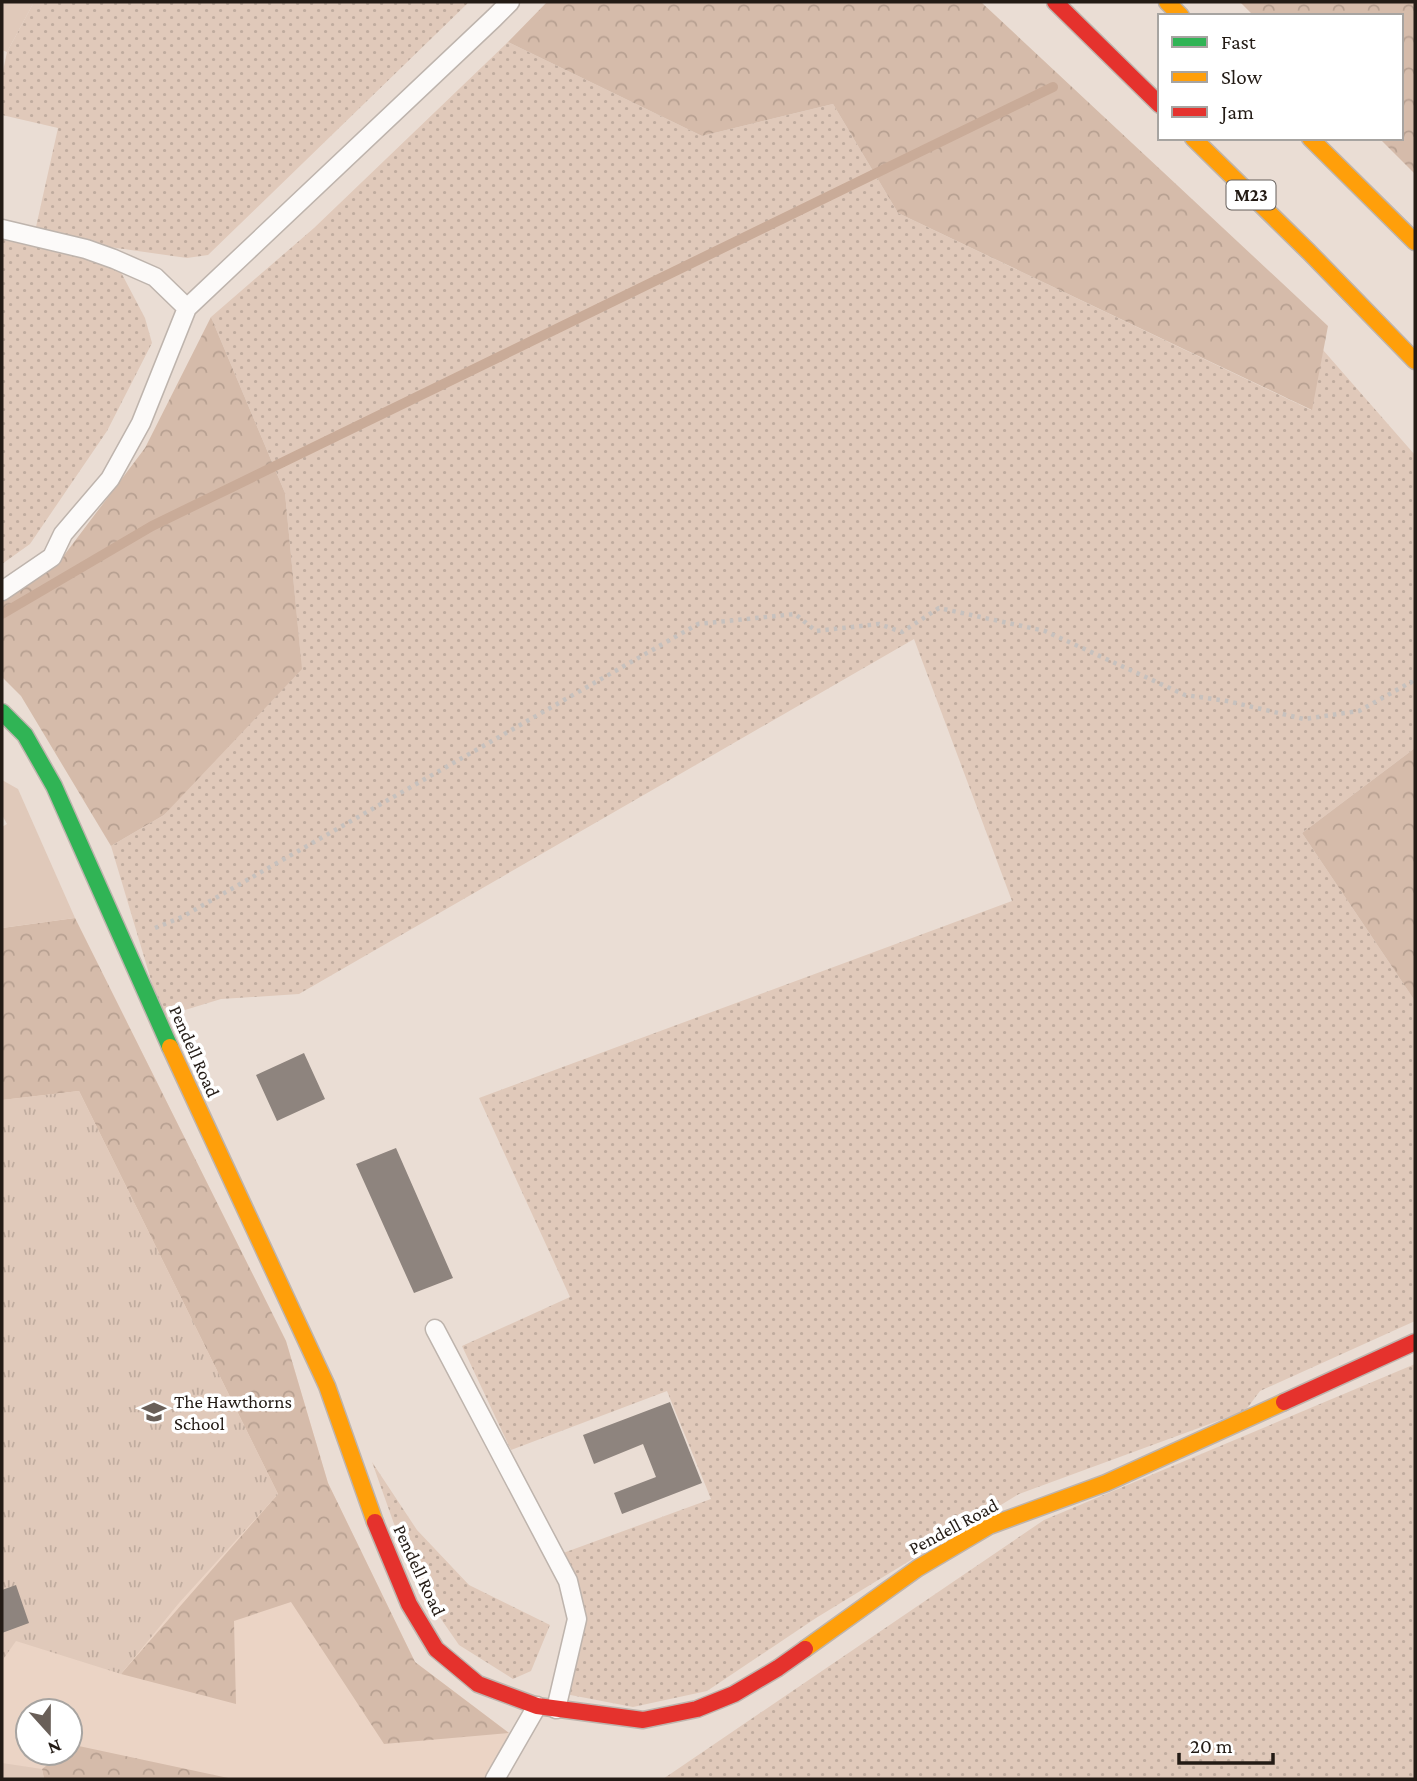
<svg xmlns="http://www.w3.org/2000/svg" width="1417" height="1781" font-family="'Crimson Pro',serif">
<defs>
<pattern id="grass-dots" width="8" height="8" patternUnits="userSpaceOnUse" patternTransform="scale(1.75)"><rect width="8" height="8" fill="#e0c9ba"/><path d="M2 2h.1M6 6h.1" fill="none" stroke="#c0ac9f" stroke-width="1.8" stroke-linecap="round"/></pattern>
<pattern id="forest-crowns" width="20" height="18" patternUnits="userSpaceOnUse" patternTransform="scale(1.75)"><rect width="20" height="18" fill="#d5bbaa"/><path d="M2 6a3 3 0 1 1 6 0M12 15a3 3 0 1 1 6 0" fill="none" stroke="#b7a091"/></pattern>
<pattern id="park-tufts" width="24" height="20" patternUnits="userSpaceOnUse" patternTransform="scale(1.75)"><rect width="24" height="20" fill="#e0c9ba"/><path d="M3 7l-1-3M5 7V3M7 7l1-3M15 17l-1-3M17 17v-4M19 17l1-3" fill="none" stroke="#c0ac9f"/></pattern>
</defs>
<rect width="100%" height="100%" fill="#eaddd4"/>
<path fill="#ebd4c5" fill-rule="evenodd" d="M75,918l211,423 42,142 87,179 94,71 -17,46h-490v-851zM28,1711h42v42h-42z"/>
<path fill="url(#grass-dots)" d="M34,2h435l-261,253 -21,3 -148,-21 75,22 31,59 7,25 -45,88 -77,113 -28,20v-331l32,3 24,-108 -56,-13v-39l5,-24z
M508,42l194,94 131,-32 65,109 413,197 12,-60 92,105v293l-113,85 113,168v320l-155,70 -15,20 -226,83 -203,124 -109,73 -74,16 -73,-14 17,-74 -22,-63 156,-57 -44,-108 -156,59 -49,-104 108,-49 -91,-199 533,-197 -98,-262 -615,355 -78,5 -59,18 -51,-171 53,-31 137,-155 -16,-167 -74,-176 103,-89z
M1415,1364v415h-752l381,-259z
M372,1462l45,68 52,55 81,40 -19,46 -18,8 -54,-34 -45,-65z"/>
<path fill="url(#forest-crowns)" d="M547,2h434l347,324 -16,84 -414,-197 -65,-109 -131,32 -194,-94z
M1240,2h175v172l-36,-36h22v-122h-147z
M211,317l74,176 17,176 -138,146 -53,31 -90,-150 -19,-19v-75l54,-36 89,-118z
M1415,748v253l-113,-168z
M75,918l211,423 42,142 87,179 94,71 -125,11 -93,-142 -57,19 2,83 -115,-30 157,-180 -199,-403 -77,9v-172z
M74,1745l159,34h-189l-2,-10 21,-16h7v-5z"/>
<path fill="url(#park-tufts)" d="M79,1091l199,403 -99,109 -58,71 -105,-33 -14,20v-561z"/>
<path fill="#e0c9ba" d="M2,2h32l-27,50 -5,-2z
M2,780l16,9 57,129 -73,10v-101l5,-3 -5,-9z
M2,1763l40,6 2,10h-42z"/>
<g fill="none" stroke-linecap="round" stroke-linejoin="round">
<path stroke="#c9ab98" stroke-width="10" d="M2,614l150,-88 901,-439"/>
</g>
<path fill="#8e847e" d="M304,1053l21,46 -48,22 -21,-46z
M396,1148l57,130 -39,15 -58,-129z
M670,1402l32,81 -80,31 -8,-21 42,-16 -13,-33 -49,20 -11,-29z
M16,1585l13,38 -27,10v-43z"/>
<g fill="none" stroke-linecap="round" stroke-linejoin="round">
<g stroke="#beb4ad" stroke-width="21">
<path id="lane" d="M2,229l84,20 28,10 41,18 32,31
M2,591l50,-34 11,-23 47,-55 31,-56 46,-115 307,-290 16,-16
M435,1329l133,252 9,38 -21,90
M495,1779l42,-73"/>
</g>
<g stroke="#beb4ad" stroke-width="19">
<path id="fast" d="M2,712l23,23 29,51 116,261"/>
</g>
<g stroke="#beb4ad" stroke-width="19">
<path id="slow" d="M1167,2l14,14
M1193,138l116,114 106,109
M1310,138l105,104
M170,1047l157,339 48,136
M805,1649l113,-81 71,-42 117,-43 178,-81"/>
</g>
<g stroke="#beb4ad" stroke-width="19">
<path id="jam" d="M1055,2l105,103
M1284,1402l131,-60
M375,1522l34,82 27,45 42,35 59,22 106,14 54,-11 37,-15 44,-26 27,-19"/>
</g>
<path stroke="#c6c1be" stroke-width="4.5" stroke-dasharray="3.5 5" stroke-linecap="butt" d="M155,928l27,-11 516,-293 97,-10 21,17 63,-7 23,8 37,-24 106,23 140,64 42,6 77,18 55,-8 52,-29 4,5"/>
<use href="#lane" stroke="#fcfaf9" stroke-width="18"/>
<use href="#fast" stroke="#30b455" stroke-width="16"/>
<use href="#slow" stroke="#ff9f0a" stroke-width="16"/>
<use href="#jam" stroke="#e5322d" stroke-width="16"/>
</g>
<defs>
<g id="school-bare" transform="scale(1.89)"><path d="M0-5L7-2L0 1L-7-2ZM-4 1L0 2.5L4 1V4Q0 6-4 4Z" fill="#695f58" stroke="#fff" stroke-width="2.5" paint-order="stroke"/></g>
</defs>
<g fill-rule="evenodd">
<use href="#school-bare" x="154" y="1412"/>
</g>
<g text-anchor="middle" stroke-width="7" stroke-linejoin="round" paint-order="stroke">
<rect fill="#fff" stroke="#655f5b" stroke-width="2" x="1226.5" y="180.5" width="49" height="29" rx="5"/>
<g font-size="18" font-weight="bold" fill="#231b15">
<text x="1251" y="201">M23</text>
</g>
<g font-size="19" fill="#231b15" stroke="#fff">
<text transform="translate(195 1051) rotate(66)" y="7">Pendell Road</text>
<text transform="translate(953 1526) rotate(-28)" y="7">Pendell Road</text>
<text transform="translate(420 1570) rotate(65)" y="7">Pendell Road</text>
</g>
<g font-size="19" fill="#231b15" stroke="#fff" text-anchor="start">
<text x="174" y="1408">The Hawthorns<tspan x="174" dy="22">School</tspan></text>
</g>
</g>
<rect width="1417" height="1781" fill="none" stroke="#231b15" stroke-width="7"/>
<rect x="1158" y="14" width="245" height="126" fill="#ffffff" stroke="#a7a4a1" stroke-width="2"/>
<rect x="1172" y="37" width="35" height="10" fill="#30b455" stroke="#a7a4a1" stroke-width="2"/>
<text x="1221" y="49" font-size="21" fill="#231b15">Fast</text>
<rect x="1172" y="72" width="35" height="10" fill="#ff9f0a" stroke="#a7a4a1" stroke-width="2"/>
<text x="1221" y="84" font-size="21" fill="#231b15">Slow</text>
<rect x="1172" y="107" width="35" height="10" fill="#e5322d" stroke="#a7a4a1" stroke-width="2"/>
<text x="1221" y="119" font-size="21" fill="#231b15">Jam</text>
<g transform="translate(49 1732) rotate(159)"><circle r="33" fill="#ffffff" stroke="#a7a4a1" stroke-width="2"/>
<path d="M0-5L12 26L0 18L-12 26Z" fill="#695f58"/>
<text y="-10" font-size="19" font-weight="bold" text-anchor="middle" fill="#231b15">N</text>
</g>
<path d="M1179 1753v10h94v-10" fill="none" stroke="#231b15" stroke-width="3.5"/>
<text x="1190" y="1753" font-size="21" fill="#231b15" stroke="#ffffff" stroke-width="5" paint-order="stroke">20 m</text>
</svg>
